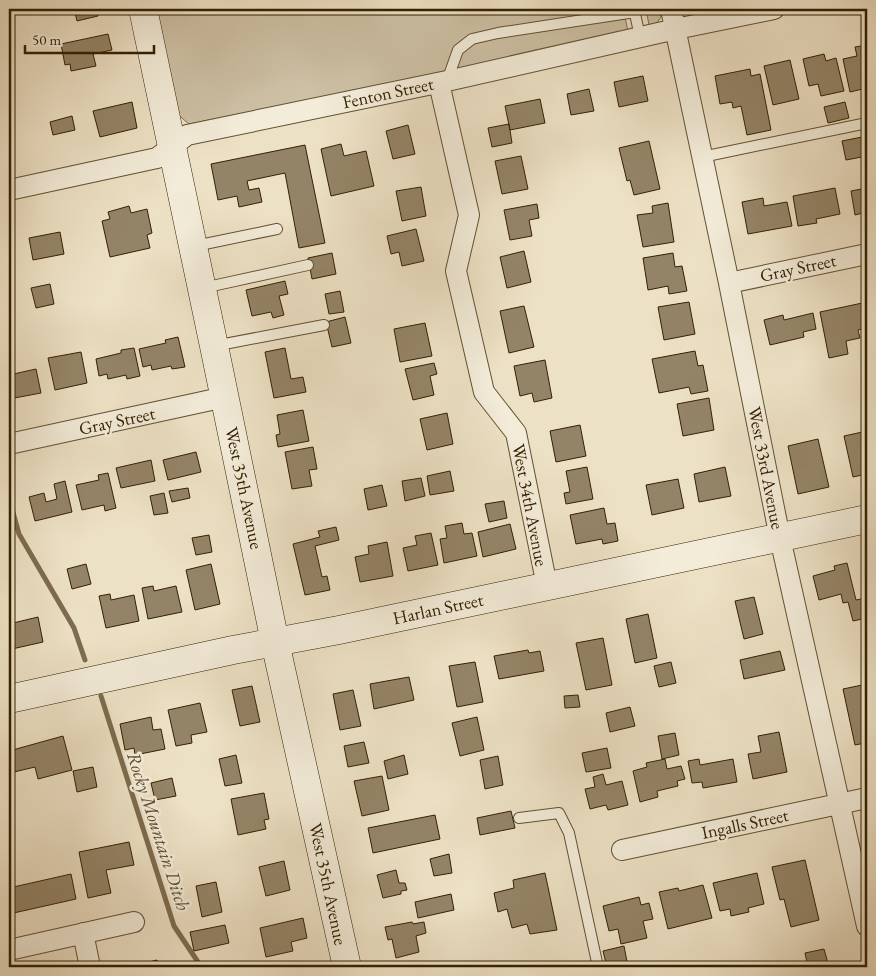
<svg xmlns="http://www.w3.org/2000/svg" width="876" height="976" font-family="'EB Garamond',serif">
<rect width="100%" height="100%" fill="#ede1c5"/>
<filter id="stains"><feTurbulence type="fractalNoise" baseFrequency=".004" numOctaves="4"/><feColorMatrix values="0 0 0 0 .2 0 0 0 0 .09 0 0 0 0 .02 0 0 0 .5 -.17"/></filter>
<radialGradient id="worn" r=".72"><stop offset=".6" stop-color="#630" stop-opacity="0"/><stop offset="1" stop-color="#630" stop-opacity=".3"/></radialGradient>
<path fill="#cdc0a4" stroke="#807052" d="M156,9h467l5,22 -19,8 -420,85 -13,-11z
M646,9h13l2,8 -7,10 -5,-2z"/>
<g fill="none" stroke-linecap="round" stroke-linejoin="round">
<path stroke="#7d6c4e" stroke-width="5" d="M9,498l10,36 55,94 11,32
M101,696l73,230 26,39 4,2"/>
</g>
<path fill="#948467" stroke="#332001" d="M74,9h23l1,7 -21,5z
M108,34l4,16 -19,4 3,12 -25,5 -1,-7 -5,1 -4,-21z
M867,45v43l-17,4 -7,-33 14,-3 -2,-9z
M824,54l2,7 10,-3 8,33 -23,5 -3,-12 -9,2 -6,-27z
M790,60l9,39 -26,6 -9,-39z
M750,69l1,7 9,-2 11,56 -24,5 -6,-29 -8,2 -1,-6 -12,2 -5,-28z
M643,76l5,25 -29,6 -5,-25z
M589,89l5,22 -23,4 -4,-21z
M540,99l5,24 -35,7 -5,-24z
M132,102l5,26 -37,9 -7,-26z
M845,102l4,16 -21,5 -4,-16z
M72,116l3,14 -22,5 -3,-13z
M509,124l3,19 -20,4 -4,-19z
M408,125l7,29 -22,5 -7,-28z
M9,131l4,18 -4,1z
M867,136v20l-21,4 -4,-19z
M649,141l11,48 -26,6 -4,-15 -3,1 -8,-33z
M341,144l3,12 22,-5 8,35 -43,10 -10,-47z
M305,145l20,98 -26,5 -14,-75 -38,8 2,9 10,-2 3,14 -23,5 -2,-11 -19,4 -7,-36z
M521,156l7,33 -26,5 -7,-33z
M421,187l5,29 -24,5 -6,-30z
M835,188l5,26 -24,5 1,4 -19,3 -5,-30z
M867,188v24l-12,3 -4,-24z
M763,198l1,8 23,-4 5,24 -44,8 -6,-32z
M668,203l6,39 -31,5 -6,-32 16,-2 -1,-7z
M537,204l2,14 -10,2 3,16 -22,4 -6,-30z
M129,206l2,7 16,-4 5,24 -5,2 3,13 -40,9 -8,-36 8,-2 -2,-7z
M416,229l8,32 -22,5 -3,-14 -8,2 -4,-18z
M60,232l4,22 -31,6 -4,-22z
M524,251l7,31 -24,6 -7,-31z
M9,253l4,21 -4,1z
M332,253l4,21 -24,5 -4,-21z
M673,253l2,14 7,-1 5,25 -18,3 -1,-8 -20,4 -5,-32z
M285,281l3,13 -9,2 5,19 -11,3 -2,-6 -19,4 -6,-26z
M50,284l4,20 -18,4 -5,-20z
M340,291l4,21 -15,2 -4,-20z
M689,302l6,32 -31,6 -6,-33z
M867,302v26l-9,2 2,8 -14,3 2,13 -19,4 -9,-46z
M524,306l10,41 -25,6 -9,-42z
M813,313l3,16 -13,3 1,5 -34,8 -6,-25 19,-5 1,5z
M345,317l6,26 -19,4 -6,-25z
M425,323l7,33 -32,6 -6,-33z
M178,337l7,30 -13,2 -1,-3 -19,4 -1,-5 -8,2 -4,-18 27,-6 -1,-3z
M134,348l6,28 -13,3 -1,-4 -18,4 -1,-5 -8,2 -3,-17 25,-6v-3z
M285,348l6,31 12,-2 3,15 -32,6 -9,-46z
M695,351l3,15 5,-1 5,26 -17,3 -2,-7 -30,6 -7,-34z
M81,352l6,31 -32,7 -7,-32z
M545,360l7,38 -18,4 -2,-9 -12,3 -6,-30z
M434,363l3,11 -7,2 4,19 -21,5 -8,-31z
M36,369l5,24 -32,6v-24z
M709,398l5,32 -31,6 -6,-32z
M303,410l6,31 -31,6 -2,-12 4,-1 -3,-19z
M447,413l6,31 -26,6 -7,-31z
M580,425l6,31 -30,6 -6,-31z
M867,431v43l-14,3 -9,-41z
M818,439l11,48 -31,7 -10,-48z
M313,447l4,22 -8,1 3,16 -20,3 -7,-37z
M196,452l5,20 -33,8 -5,-20z
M151,460l4,21 -34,7 -5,-20z
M587,467l6,32 -27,5 -2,-11 6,-1 -4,-21z
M725,467l6,29 -32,6 -5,-28z
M450,471l4,20 -24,4 -3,-19z
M108,473l8,35 -11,3 -1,-6 -22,5 -6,-25 23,-5 -1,-5z
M421,478l4,18 -20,5 -3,-20z
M678,479l6,29 -32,7 -6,-30z
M65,481l7,31 -37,9 -6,-24 15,-4 2,9 11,-3 -3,-15z
M382,485l5,21 -19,4 -4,-21z
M188,488l2,10 -18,4 -3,-11z
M164,493l4,20 -14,2 -4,-19z
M504,501l3,17 -18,4 -4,-18z
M604,508l3,16 8,-1 3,18 -15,3 -1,-5 -26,5 -6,-29z
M462,523l2,11 8,-1 5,23 -33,7 -4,-24 7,-1 -2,-12z
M510,524l6,25 -33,8 -5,-25z
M336,527l3,13 -24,6 7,31 5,-1 3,14 -25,5 -12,-51 27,-7 -2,-6z
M431,533l7,32 -30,6 -5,-23 14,-3 -2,-9z
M209,535l3,17 -16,3 -4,-17z
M387,542l6,34 -33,6 -5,-25 14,-3 -1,-8z
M847,563l9,37 10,-2 1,7v13l-14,3 -5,-19 -5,1 -2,-9 -22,6 -6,-24 22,-6 -1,-4z
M86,564l5,20 -19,5 -5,-20z
M211,564l9,40 -25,6 -9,-40z
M153,586l1,5 22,-5 6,26 -34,7 -6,-31z
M110,594l1,6 23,-5 5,26 -33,7 -7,-32z
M754,597l9,37 -19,5 -9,-38z
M648,614l9,44 -22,5 -9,-44z
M38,617l5,25 -31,7 -3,-12v-13z
M603,638l9,47 -26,5 -10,-47z
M528,650l1,3 11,-2 4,20 -45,8 -5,-23z
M780,651l5,19 -41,9 -4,-19z
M475,662l8,40 -26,5 -8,-41z
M671,662l5,21 -17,4 -5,-21z
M409,677l5,23 -40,9 -4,-25z
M867,684v69l-2,-10 -10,2 -12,-56z
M252,686l8,36 -20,4 -8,-36z
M353,690l8,36 -21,4 -7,-36z
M578,695l2,12 -15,1 -1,-12z
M200,703l7,29 -16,3 1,8 -16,3 -8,-36z
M630,707l5,19 -25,6 -4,-19z
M151,717l2,13 8,-1 4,20 -30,6 -1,-7 -9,2 -5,-26z
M477,717l7,33 -24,6 -8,-33z
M779,732l8,40 -34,7 -5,-25 13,-2 -3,-16z
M675,733l4,22 -17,4 -4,-23z
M63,736l9,34 -34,9 -3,-12 -21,5 -5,-21z
M364,742l5,21 -21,4 -4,-21z
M607,748l4,20 -25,4 -4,-19z
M236,755l6,28 -17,3 -6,-27z
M404,755l4,19 -20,5 -4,-18z
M498,756l5,29 -18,4 -5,-29z
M665,759l2,10 14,-3 4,13 -8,2 1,5 -21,5 1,6 -18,5 -7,-31 14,-4 -1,-4z
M699,759l1,6 33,-6 4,23 -34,6 -1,-6 -10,1 -4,-22z
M93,767l4,20 -20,5 -4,-21z
M603,774l3,11 16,-4 6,24 -20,5 -2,-5 -16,4 -5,-20 10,-2 -2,-10z
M382,776l7,34 -27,6 -8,-35z
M172,778l4,18 -21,4 -4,-17z
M264,793l5,26 -5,1 2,9 -28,6 -7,-36z
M511,811l4,17 -35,7 -3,-17z
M435,815l5,24 -67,14 -5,-25z
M129,842l5,23 -28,5 5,23 -23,5 -9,-46z
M449,854l3,19 -18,3 -4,-17z
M805,860l14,60 -28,7 -7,-28 -4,1 -8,-33z
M284,861l6,29 -24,6 -7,-29z
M396,870l3,13h6l2,7 -6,1v3l-18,4 -6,-23z
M545,873l12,57 -27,4 -3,-10 -15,4 -5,-19 -9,3 -4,-19 20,-5 -1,-8z
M757,873l7,31 -16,4 1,4 -18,4 -1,-7 -10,2 -7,-28z
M71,874l5,25 -67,15v-26z
M216,882l6,30 -20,5 -6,-31z
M703,885l9,33 -44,11 -9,-37 19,-4 1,3z
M451,894l3,16 -36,8 -3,-16z
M639,897l2,8 8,-2 4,16 -10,2 4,17 -26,6 -3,-15 -9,2 -6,-25z
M303,918l4,20 -16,4 2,9 -27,6 -6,-29z
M412,922l1,2 11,-2 2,11 -10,3 3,16 -23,6 -4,-19 -4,1 -3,-13z
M225,925l4,18 -35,8 -4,-19z
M624,946l4,21 7,-2v2h-28l-4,-16z
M824,949l5,18h-21l-3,-14z
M157,960l1,7h-26v-1z
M484,963l1,4h-21z"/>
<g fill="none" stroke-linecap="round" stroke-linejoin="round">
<g stroke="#625032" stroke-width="12">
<path id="lane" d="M634,9l6,28
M447,81l11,-31 14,-11 26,-6 137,-21
M702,157l165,-34
M195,246l82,-17
M203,288l105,-23
M214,346l110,-21
M519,818l40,-5 10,20 29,134"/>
</g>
<g stroke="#625032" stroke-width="22">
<path id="street" d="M671,9l58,274 51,255 87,388
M439,83l30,132 -13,56 28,121 32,41 31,153
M9,190l148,-32 30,-23 260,-54 229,-52 98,-20
M729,283l138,-29
M9,444l216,-47
M622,850l245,-52
M83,933l7,34
M9,950l125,-28"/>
</g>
<g stroke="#332001" stroke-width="29">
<path id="secondary" d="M143,9l71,337 61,296 72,325
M9,699l224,-49 106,-20 528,-111"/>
</g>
<use href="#lane" stroke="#f3ecd9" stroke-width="10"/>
<use href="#street" stroke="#f3ecd9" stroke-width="20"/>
<use href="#secondary" stroke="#f3ecd9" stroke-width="28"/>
</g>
<g text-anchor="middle" stroke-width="5" stroke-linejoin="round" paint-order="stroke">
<g font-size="18" fill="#332001" stroke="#f3ecd9">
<text transform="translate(388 93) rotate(-12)" y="6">Fenton Street</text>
<text transform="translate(798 268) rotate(-12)" y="6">Gray Street</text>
<text transform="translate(117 421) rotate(-12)" y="6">Gray Street</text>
<text transform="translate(766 468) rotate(79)" y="6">West 33rd Avenue</text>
<text transform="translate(244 488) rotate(78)" y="6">West 35th Avenue</text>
<text transform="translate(530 505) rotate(79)" y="6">West 34th Avenue</text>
<text transform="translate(438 609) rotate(-12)" y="6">Harlan Street</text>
<text transform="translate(745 824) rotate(-12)" y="6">Ingalls Street</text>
<text transform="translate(328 884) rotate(78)" y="6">West 35th Avenue</text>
</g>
<g font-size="19" font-style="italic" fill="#5e4c2e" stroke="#f3ecd9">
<text transform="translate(159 831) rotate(72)" y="7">Rocky Mountain Ditch</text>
</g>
</g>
<rect width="876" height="976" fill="none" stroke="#ede1c5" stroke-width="30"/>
<rect x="10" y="10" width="856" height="956" fill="none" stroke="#332001" stroke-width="2.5"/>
<rect x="15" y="15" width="846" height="946" fill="none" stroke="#332001"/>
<path d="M25 45v8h129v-8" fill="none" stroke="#332001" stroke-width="2.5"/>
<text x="32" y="45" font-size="15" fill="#332001" stroke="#f3ecd9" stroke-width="4" paint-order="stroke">50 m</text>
<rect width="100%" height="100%" filter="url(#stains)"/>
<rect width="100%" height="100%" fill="url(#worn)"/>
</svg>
